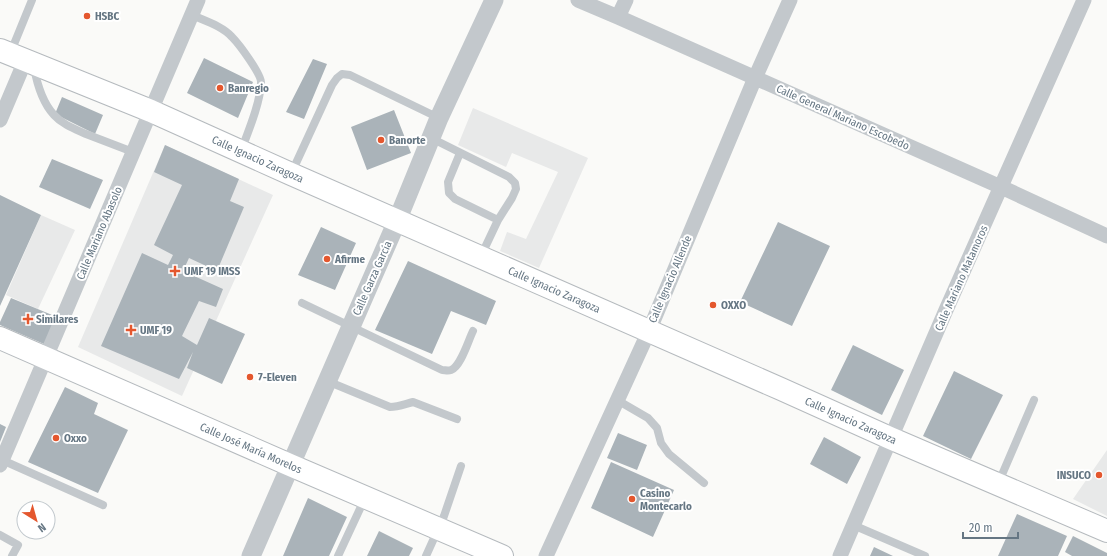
<svg xmlns="http://www.w3.org/2000/svg" width="1107" height="556" font-family="'Fira Sans Condensed',sans-serif">
<rect width="100%" height="100%" fill="#fafaf8"/>
<path fill="#e8e9e9" d="M473,108l115,50 -49,110 -39,-17 7,-19 19,7 32,-67 -46,-19 -6,14 -48,-22z
M165,145l108,50 -91,201 -104,-49z
M41,215l34,15 -37,79 -32,-14z
M1107,450v66l-34,-17z"/>
<path fill="#aab3b9" d="M204,58l49,24 -15,36 -51,-25z
M313,59l14,5 -23,55 -18,-7z
M62,97l41,18 -8,19 -40,-20z
M394,110l17,43 -44,17 -16,-43z
M165,145l74,34 -9,22 14,6 -27,64 -28,-13 -6,13 40,18 -7,18 -17,-6 -17,35 15,9 12,-27 36,16 -23,50 -35,-16 6,-16 -14,27 -78,-33 41,-93 26,12 5,-10 -19,-10 28,-60 -28,-13z
M52,159l51,21 -13,29 -51,-22z
M0,195l41,20 -41,91z
M778,222l52,24 -38,80 -52,-24z
M321,227l35,16 -21,47 -37,-15z
M408,261l88,40 -10,24 -35,-14 -19,43 -57,-24z
M11,298l46,19 -13,27 -44,-19v-3z
M853,345l51,25 -22,45 -51,-25z
M954,371l49,24 -32,64 -48,-23z
M65,387l33,16 -4,11 34,16 -30,63 -70,-31z
M0,424l6,3 -6,15z
M618,433l29,12 -10,25 -30,-12z
M824,437l37,20 -14,27 -37,-20z
M611,462l63,28 -21,47 -62,-29z
M308,498l39,19 -18,39h-46z
M1017,514l50,22 -9,20h-60z
M379,531l34,17 -4,8h-42z
M1073,536l34,17v3h-35l-7,-4z
M874,547l19,9h-23z"/>
<g fill="none" stroke-linecap="round" stroke-linejoin="round">
<g stroke="#b5babe" stroke-width="24">
<g id="primary">
<path id="s1" d="M0,50l151,61 140,63 490,215 109,49 217,93"/>
<path id="s2" d="M0,338l290,127 212,91"/>
</g>
</g>
<path stroke="#c3c8cc" stroke-width="8" d="M192,15c13,6 30,11 40,22 7,7 30,38 29,46 -1,21 -13,49 -20,68
M10,54l22,-54
M34,67c3,17 8,35 20,48 9,10 21,14 32,19 16,6 31,12 47,18
M431,138l78,39 6,6 1,6 -4,9 -14,22 -17,36
M460,153l-12,29 1,11 6,6 43,21
M291,174l41,-89 5,-7 5,-4 8,1 89,43
M302,303l140,67c3,0 6,1 9,0 10,-4 17,-29 22,-39
M327,381l63,26c8,0 15,-3 23,-5l44,17
M617,400l31,18 9,10 4,15 8,11 35,29
M2,460l101,45
M998,484l36,-84
M853,525l72,31
M0,535l18,10 -6,11
M338,556l27,-58
M426,556l18,-40 17,-50"/>
<path stroke="#c3c8cc" stroke-width="15" d="M578,0l40,17 383,170 106,49
M618,17l8,-17
M0,120l25,-59
M0,465l198,-465
M546,556l103,-225 106,-253 35,-78
M840,556l106,-246 138,-310"/>
<path stroke="#c3c8cc" stroke-width="19" d="M251,556l146,-335 42,-103 55,-118"/>
<use href="#primary" stroke="#fff" stroke-width="22"/>
</g>
<g fill="#e4572e" stroke="#fff" stroke-width="1.5">
<circle cx="87" cy="16" r="4"/>
<circle cx="220" cy="88" r="4"/>
<circle cx="381" cy="140" r="4"/>
<circle cx="327" cy="259" r="4"/>
<path d="M173 265h4v4h4v4h-4v4h-4v-4h-4v-4h4z"/>
<circle cx="713" cy="305" r="4"/>
<path d="M26 313h4v4h4v4h-4v4h-4v-4h-4v-4h4z"/>
<path d="M129 324h4v4h4v4h-4v4h-4v-4h-4v-4h4z"/>
<circle cx="250" cy="377" r="4"/>
<circle cx="56" cy="438" r="4"/>
<circle cx="1099" cy="475" r="4"/>
<circle cx="632" cy="499" r="4"/>
</g>
<g text-anchor="middle" stroke-width="4" stroke-linejoin="round" paint-order="stroke">
<g font-size="11" font-weight="bold" fill="#657683" stroke="#fff" text-anchor="start">
<text x="95" y="20">HSBC</text>
<text x="228" y="92">Banregio</text>
<text x="389" y="144">Banorte</text>
<text x="335" y="263">Afirme</text>
<text x="184" y="275">UMF 19 IMSS</text>
<text x="721" y="309">OXXO</text>
<text x="36" y="323">Similares</text>
<text x="140" y="334">UMF 19</text>
<text x="258" y="381">7-Eleven</text>
<text x="64" y="442">Oxxo</text>
<text x="1091" y="479" text-anchor="end">INSUCO</text>
<text x="640" y="497">Casino<tspan x="640" dy="13">Montecarlo</tspan></text>
</g>
<g font-size="11" fill="#657683" stroke="#fff">
<text transform="translate(843 117) rotate(24)" y="4">Calle General Mariano Escobedo</text>
<text dy="4" stroke="none"><textPath href="#s1" startOffset="280">Calle Ignacio Zaragoza</textPath></text>
<text transform="translate(99 233) rotate(-67)" y="4">Calle Mariano Abasolo</text>
<text transform="translate(372 278) rotate(-66)" y="4">Calle Garza García</text>
<text transform="translate(961 278) rotate(-66)" y="4">Calle Mariano Matamoros</text>
<text transform="translate(670 279) rotate(-67)" y="4">Calle Ignacio Allende</text>
<text dy="4" stroke="none"><textPath href="#s1" startOffset="604">Calle Ignacio Zaragoza</textPath></text>
<text dy="4" stroke="none"><textPath href="#s1" startOffset="928">Calle Ignacio Zaragoza</textPath></text>
<text dy="4" stroke="none"><textPath href="#s2" startOffset="274">Calle José María Morelos</textPath></text>
</g>
</g>
<g transform="translate(36 520) rotate(143)"><circle r="19" fill="#ffffff" stroke="#c1c8cd"/>
<path d="M0-3L7 15L0 10L-7 15Z" fill="#e4572e"/>
<text y="-6" font-size="11" font-weight="bold" text-anchor="middle" fill="#657683">N</text>
</g>
<path d="M963 532v6h55v-6" fill="none" stroke="#657683" stroke-width="2"/>
<text x="969" y="532" font-size="12" fill="#657683" stroke="#ffffff" stroke-width="3" paint-order="stroke">20 m</text>
</svg>
